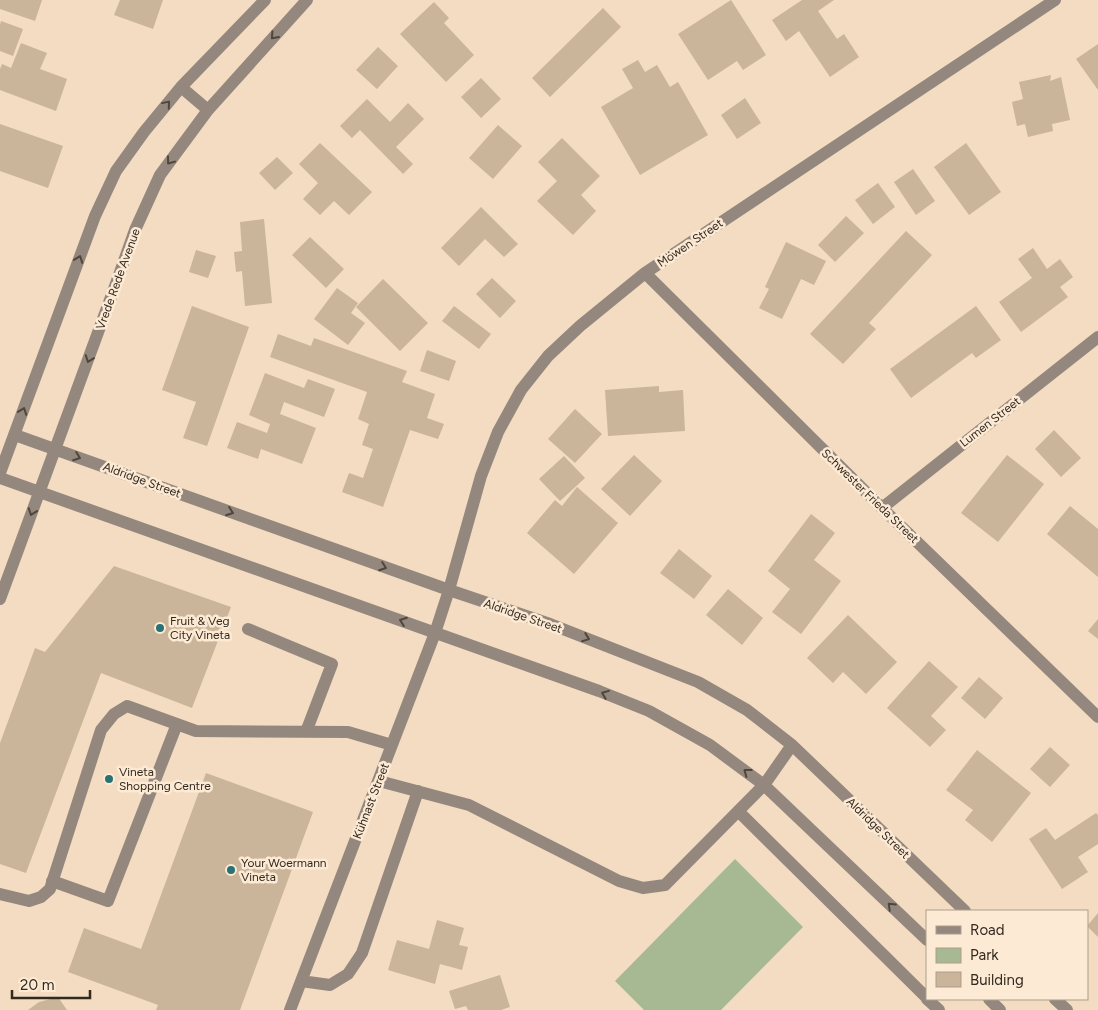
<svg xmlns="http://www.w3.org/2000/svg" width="1098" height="1010" font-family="Figtree,sans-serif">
<rect width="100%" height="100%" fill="#f3dcc1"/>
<path fill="#a7b992" d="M735,859l68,68 -82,83h-77l-29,-29z"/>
<path fill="#cab49a" d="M0,0h42l-7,21 -35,-12z
M120,0h43l-10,29 -39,-14z
M731,0l35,55 -23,15 -6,-9 -29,19 -30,-46z
M802,0h32l-16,11 19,28 7,-5 15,23 -29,20 -31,-46 -13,10 -14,-21z
M434,2l15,16 -5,5 30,32 -28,27 -46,-48z
M603,8l18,19 -71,70 -18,-19z
M1,21l22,8 -10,27 -13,-5v-26z
M21,43l26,10 -7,16 27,10 -11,32 -56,-21v-21l2,-5 9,4z
M1098,44v46l-22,-31z
M378,47l20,19 -21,23 -21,-19z
M638,60l7,12 12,-7 13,22 8,-5 30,53 -68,40 -39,-68 32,-19 -11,-19z
M1051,75l-1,6 11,-4 9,43 -18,4 1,7 -25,6 -3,-13 -8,2 -5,-24 11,-3 -4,-17z
M481,78l20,21 -20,19 -20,-21z
M745,98l16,25 -24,16 -16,-24z
M367,99l23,23 18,-19 16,16 -28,28 17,17 -10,10 -43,-44 -8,8 -12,-12z
M0,124l63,22 -15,42 -48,-17z
M498,125l24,21 -29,33 -24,-21z
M562,138l38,38 -19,19 15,16 -23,24 -36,-34 20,-20 -19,-19z
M320,143l52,49 -23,23 -15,-14 -14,14 -17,-16 15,-16 -19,-19z
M966,143l35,49 -32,23 -35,-48z
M277,157l16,16 -18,17 -16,-17z
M913,169l22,32 -19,14 -22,-33z
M878,183l17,24 -22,17 -18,-24z
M481,207l37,37 -14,13 -19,-18 -26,27 -18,-18z
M846,216l18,17 -29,29 -17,-17z
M264,219l8,84 -27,3 -3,-35 -6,1 -2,-20 8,-1 -2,-29z
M906,231l26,24 -63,68 7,6 -33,35 -33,-30z
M310,237l34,32 -18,19 -34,-33z
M786,242l40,19 -12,24 -13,-6 -19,40 -23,-11 10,-19 -4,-2z
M1033,248l14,21 13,-10 13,18 -13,10 8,10 -47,35 -22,-30 33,-24 -14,-19z
M196,250l20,6 -8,22 -19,-6z
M492,278l24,23 -16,17 -24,-24z
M383,279l45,44 -28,28 -44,-44z
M337,288l21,15 -7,10 14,10 -17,22 -34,-26z
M192,306l57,21 -42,119 -24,-8 13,-36 -34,-12z
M454,306l37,28 -12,15 -37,-28z
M976,306l25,34 -25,18 -4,-5 -61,45 -21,-29z
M278,334l33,12 3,-8 93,33 -5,11 33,12 -8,24 17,6 -6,15 -28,-9 -27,77 -41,-15 7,-19 14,5 10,-29 -11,-4 7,-21 -11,-5 9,-27 -97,-35z
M427,350l29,11 -7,20 -29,-10z
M265,373l39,15 4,-9 27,10 -11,28 -40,-15 -4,12 36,14 -14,36 -41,-15 -3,10 -31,-11 10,-26 30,11 3,-9 -21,-9z
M659,386v6l24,-2 2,41 -77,5 -3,-46z
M575,409l27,25 -27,29 -27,-24z
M1054,430l27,28 -20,19 -26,-28z
M634,455l28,26 -32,35 -29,-27z
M1007,455l37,29 -46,58 -37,-29z
M564,456l21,22 -25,23 -21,-22z
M577,487l41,36 -44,51 -47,-41 28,-33 7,6z
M1070,506l28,23v48l-51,-43z
M811,514l24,19 -21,27 27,21 -40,53 -29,-22 18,-23 -22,-18z
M679,549l33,27 -18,23 -34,-26z
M114,566l117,41 -39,101 -91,-35 -75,200 -26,-9v-121l35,-95 10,4z
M728,589l35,29 -21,27 -36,-30z
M848,615l49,47 -31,32 -23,-22 -10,11 -26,-25z
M1098,619v20l-10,-8z
M929,661l29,26 -27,29 15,14 -16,17 -43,-39z
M979,677l24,21 -18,21 -24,-21z
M1050,747l20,18 -20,22 -20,-18z
M977,750l54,43 -39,49 -27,-22 8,-10 -27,-20z
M206,773l107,39 -73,198h-84l2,-5 -90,-33 16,-44 57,21z
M1096,813l2,2v29l-20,13 10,15 -26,17 -33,-50 17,-11 9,12z
M1098,913v24l-11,-11z
M437,920l27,8 -5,17 9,2 -6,23 -22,-6 -5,20 -47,-14 9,-30 32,9z
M500,975l10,32 -9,3h-33l-2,-4 -11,3 -6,-18z
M58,997l9,13h-39l11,-8z"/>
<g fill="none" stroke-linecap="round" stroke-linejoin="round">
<path stroke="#94887e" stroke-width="12" d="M181,87l27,23
M645,273l237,235 216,209
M15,435l434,155 101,34 148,58 49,28 45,35 173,166
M0,473l95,-257 21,-45 28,-39 37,-45 84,-87
M0,478l599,213 50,20 61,34 54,40 163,155
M882,508l216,-171
M0,599l118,-321 17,-48 25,-55 48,-65 99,-110
M248,629l84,35 -26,68
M379,781l90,24 150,76 24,7 22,-3 99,-100 28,-40
M738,811l189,187
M52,881l56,20 69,-177
M0,894l29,7 12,-4 9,-8 51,-159 13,-16 13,-8 69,25 152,1 44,13
M301,981l29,4 18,-11 14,-21 56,-162
M927,999l12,11
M989,999l11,11
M1055,999l12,11
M290,1010l145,-377 14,-43 32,-114 17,-44 23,-42 27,-34 32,-30 65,-53 410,-273"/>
</g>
<defs><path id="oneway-chevron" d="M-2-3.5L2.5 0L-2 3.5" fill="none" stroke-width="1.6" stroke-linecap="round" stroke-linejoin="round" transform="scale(1.25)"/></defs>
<g stroke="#4f463c">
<use href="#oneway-chevron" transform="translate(274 36) rotate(132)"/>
<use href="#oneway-chevron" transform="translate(167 104) rotate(-50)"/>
<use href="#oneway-chevron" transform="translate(170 161) rotate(127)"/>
<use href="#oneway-chevron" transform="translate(79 259) rotate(-70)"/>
<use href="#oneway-chevron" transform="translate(89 359) rotate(110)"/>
<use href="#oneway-chevron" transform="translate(23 411) rotate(-70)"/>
<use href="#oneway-chevron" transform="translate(77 457) rotate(20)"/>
<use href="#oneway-chevron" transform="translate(32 512) rotate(110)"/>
<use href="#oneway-chevron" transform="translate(230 512) rotate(20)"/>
<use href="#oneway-chevron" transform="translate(383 567) rotate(20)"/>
<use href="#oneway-chevron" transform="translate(403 621) rotate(-160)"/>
<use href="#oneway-chevron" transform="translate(586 638) rotate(21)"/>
<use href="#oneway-chevron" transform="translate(605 694) rotate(-158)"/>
<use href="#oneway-chevron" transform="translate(747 772) rotate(-143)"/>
<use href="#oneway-chevron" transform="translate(891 906) rotate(-136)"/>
</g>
<g fill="#277274" stroke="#fdead4" stroke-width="2">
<circle cx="160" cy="628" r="5"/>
<circle cx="109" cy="779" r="5"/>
<circle cx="231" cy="870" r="5"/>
</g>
<g text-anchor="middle" stroke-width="5" stroke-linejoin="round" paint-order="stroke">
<g font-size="12" fill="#32291f" stroke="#fdead4">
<text transform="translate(690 243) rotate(-34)" y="4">Möwen Street</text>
<text transform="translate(118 279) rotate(-70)" y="4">Vrede Rede Avenue</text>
<text transform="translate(990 422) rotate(-38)" y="4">Lumen Street</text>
<text transform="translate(142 480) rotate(20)" y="4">Aldridge Street</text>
<text transform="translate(870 496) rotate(44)" y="4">Schwester Frieda Street</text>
<text transform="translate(523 616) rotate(19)" y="4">Aldridge Street</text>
<text transform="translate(371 801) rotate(-69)" y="4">Kühnast Street</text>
<text transform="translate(878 828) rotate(44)" y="4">Aldridge Street</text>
</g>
<g font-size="12" fill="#32291f" stroke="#fdead4" text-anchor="start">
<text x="170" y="625">Fruit &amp; Veg<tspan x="170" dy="14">City Vineta</tspan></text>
<text x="119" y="776">Vineta<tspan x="119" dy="14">Shopping Centre</tspan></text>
<text x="241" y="867">Your Woermann<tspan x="241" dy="14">Vineta</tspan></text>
</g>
</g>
<rect x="926" y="910" width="162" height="90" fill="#fdead4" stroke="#ac9d8c"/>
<rect x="936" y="926" width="25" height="8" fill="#94887e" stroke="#ac9d8c"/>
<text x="970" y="935" font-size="15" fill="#32291f">Road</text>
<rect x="936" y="948" width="25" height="15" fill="#a7b992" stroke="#ac9d8c"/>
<text x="970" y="960" font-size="15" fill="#32291f">Park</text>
<rect x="936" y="972" width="25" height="15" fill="#cab49a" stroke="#ac9d8c"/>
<text x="970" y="985" font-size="15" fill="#32291f">Building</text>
<path d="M12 990v8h78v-8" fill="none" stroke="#32291f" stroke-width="2.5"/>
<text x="20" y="990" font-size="15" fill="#32291f" stroke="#fdead4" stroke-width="4" paint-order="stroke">20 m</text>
</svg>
